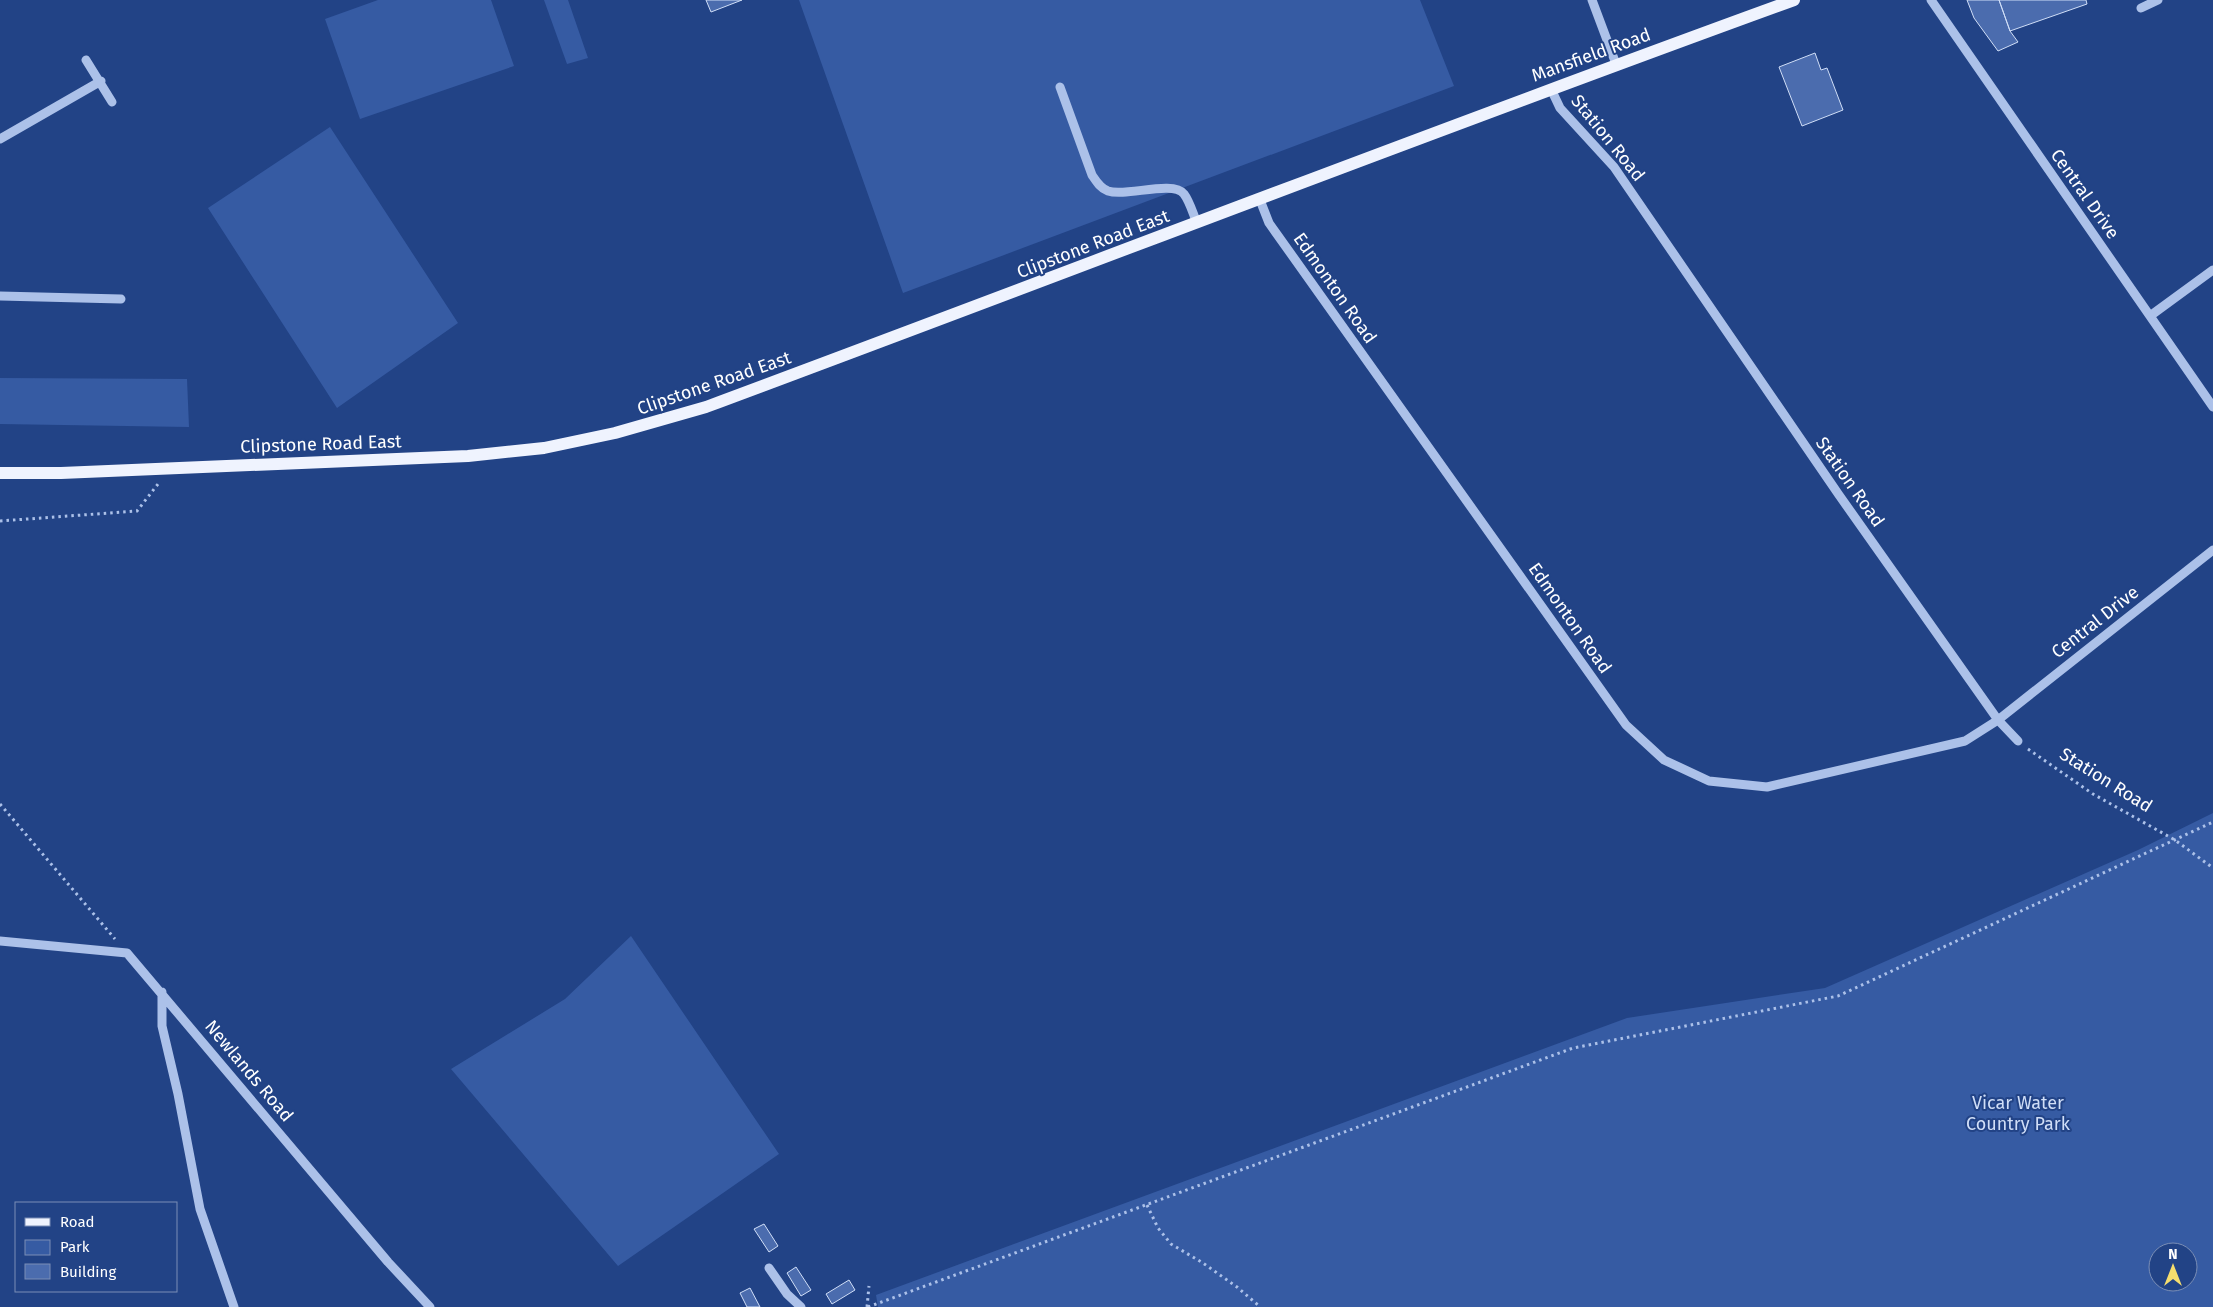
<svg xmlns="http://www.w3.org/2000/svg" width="2213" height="1307" font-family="'Fira Sans',sans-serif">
<rect width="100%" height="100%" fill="#224386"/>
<path fill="#365ba3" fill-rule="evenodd" d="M378,0h113l23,66 -154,53 -35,-100z
M544,0h24l20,58 -21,6z
M799,0h621l34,86 -551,207z
M330,127l128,196 -121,85 -129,-200z
M0,378l187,1 2,48 -189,-3z
M2213,813v494h-1335l-2,-12 751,-277 198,-30 313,-138zM2158,1252h30v30h-30z
M631,936l148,218 -161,112 -167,-197 114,-70z"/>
<path fill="#4b6cae" stroke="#d0def7" d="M706,0h36l-31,12z
M1967,0h32l11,31 8,11 -20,9 -24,-33z
M1999,0h87l1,4 -77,27z
M1815,53l6,17 6,-2 16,42 -41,16 -23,-59z
M764,1224l14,22 -9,6 -15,-23z
M796,1267l15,23 -10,6 -14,-23z
M849,1280l6,10 -23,14 -6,-10z
M750,1288l10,19h-13l-7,-14z"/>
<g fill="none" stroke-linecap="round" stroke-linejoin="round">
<path stroke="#acc1e9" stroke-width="3" stroke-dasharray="2.5 4" stroke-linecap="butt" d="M0,521l137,-10 21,-27
M2028,749l65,45 82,46 38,28
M0,804l115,135
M1147,1205l11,23 13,16 32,19 34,24 21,18 1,2
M867,1307l2,-21
M868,1307l705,-259 265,-52 375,-174"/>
<path stroke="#acc1e9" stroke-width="9" d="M1592,0l24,64
M1931,0l282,407
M2141,8l17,-8
M86,60l26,42
M1060,87l32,88c4,6 8,13 16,16 18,6 65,-11 76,3 6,8 9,20 13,29
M1551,89l9,19 54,59 225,328 159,225 20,21
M0,139l101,-58
M1260,200l9,23 357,502 38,35 45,21 58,6 198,-46 33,-21 215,-170
M0,296l121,3
M2150,316l63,-46
M0,941l127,12 261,309 42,45
M162,992v34l16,68 22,115 34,98
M769,1268l18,26 14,13"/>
<path stroke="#eff3fe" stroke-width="12" d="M0,473h61l407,-17 76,-8 71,-15 91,-26c363,-135 724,-275 1088,-407"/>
</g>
<g text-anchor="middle" stroke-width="4" stroke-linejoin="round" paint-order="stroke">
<g font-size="18" fill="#fff" stroke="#224386">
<text transform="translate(1591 55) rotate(-20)" y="6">Mansfield Road</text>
<text transform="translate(1608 138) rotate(51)" y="6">Station Road</text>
<text transform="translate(2085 194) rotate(55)" y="6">Central Drive</text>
<text transform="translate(1093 244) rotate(-21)" y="6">Clipstone Road East</text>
<text transform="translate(1335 288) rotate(55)" y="6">Edmonton Road</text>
<text transform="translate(714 383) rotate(-19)" y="6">Clipstone Road East</text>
<text transform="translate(321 444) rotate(-2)" y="6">Clipstone Road East</text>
<text transform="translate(1850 482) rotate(55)" y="6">Station Road</text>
<text transform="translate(1570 618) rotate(55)" y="6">Edmonton Road</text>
<text transform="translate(2095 622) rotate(-38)" y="6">Central Drive</text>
<text transform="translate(2106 780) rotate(32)" y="6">Station Road</text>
<text transform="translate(249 1071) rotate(50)" y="6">Newlands Road</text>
</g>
<g font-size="18" fill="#d0def7" stroke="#224386">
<text x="2018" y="1109">Vicar Water<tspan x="2018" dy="21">Country Park</tspan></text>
</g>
</g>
<rect x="15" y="1202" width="162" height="90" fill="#224386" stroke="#7a8eb6"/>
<rect x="25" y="1218" width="25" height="8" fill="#eff3fe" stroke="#7a8eb6"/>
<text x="60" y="1227" font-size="15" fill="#ffffff">Road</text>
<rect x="25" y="1240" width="25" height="15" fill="#365ba3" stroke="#7a8eb6"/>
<text x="60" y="1252" font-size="15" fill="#ffffff">Park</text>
<rect x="25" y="1264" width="25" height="15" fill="#4b6cae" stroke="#7a8eb6"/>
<text x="60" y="1277" font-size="15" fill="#ffffff">Building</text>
<g transform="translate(2173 1267)"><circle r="24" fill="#224386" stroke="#7a8eb6"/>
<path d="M0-4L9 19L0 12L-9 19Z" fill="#f5dd6e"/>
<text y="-8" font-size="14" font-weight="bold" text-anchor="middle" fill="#ffffff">N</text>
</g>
</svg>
